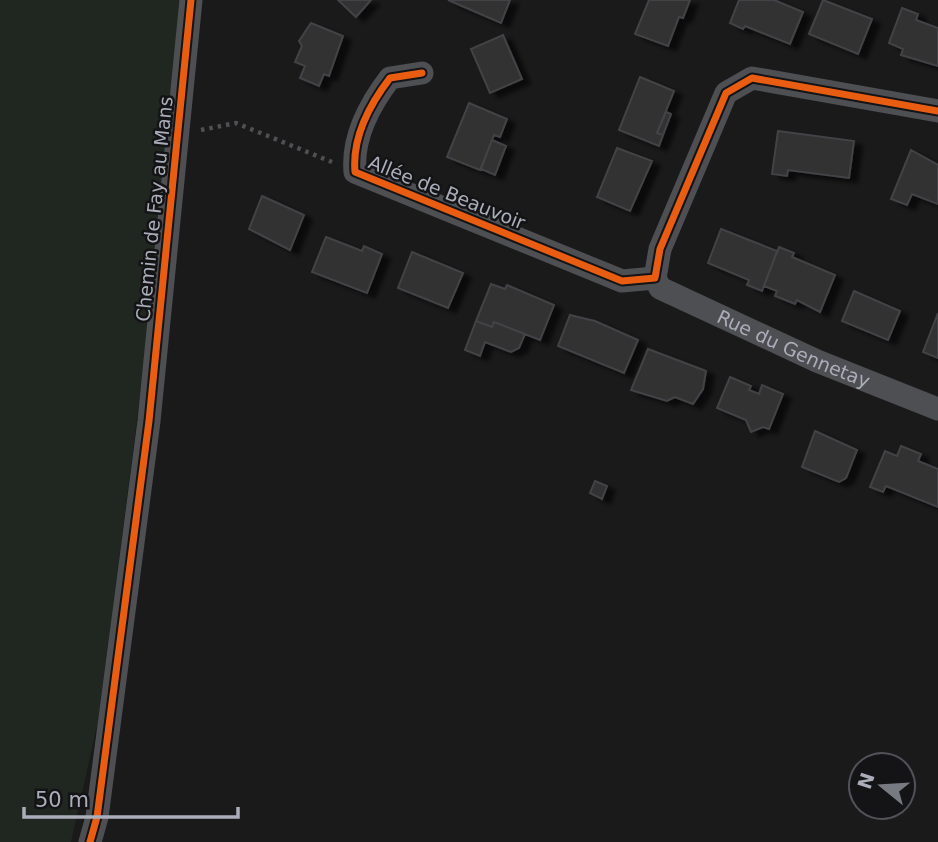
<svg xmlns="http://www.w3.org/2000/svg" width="938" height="842" font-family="'DejaVu Sans',sans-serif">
<defs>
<filter id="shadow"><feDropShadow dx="8" dy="4.5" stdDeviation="2" flood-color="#0009"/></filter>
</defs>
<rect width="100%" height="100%" fill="#1a1a1a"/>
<path fill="#202721" d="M0,0h184l-17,187 -69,534 -27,121h-71z"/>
<path fill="#323232" stroke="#424346" stroke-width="2" filter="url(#shadow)" d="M338,0h33l-15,17z
M448,0h62l-9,23z
M649,0h41l-7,18 -4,-1 -11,29 -33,-12z
M739,0h35l29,12 -13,32 -45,-18 -2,3 -13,-6z
M823,0l49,19 -14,35 -49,-20z
M902,8l16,6 -2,6 22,8v38l-37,-11 2,-6 -14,-6z
M311,23l32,13 -14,40 -5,-2 -5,12 -19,-8 5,-12 -10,-4 7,-16 -3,-5z
M503,35l19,44 -32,14 -19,-44z
M640,77l34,14 -17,42 6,2 -4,11 -40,-16z
M469,103l38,16 -7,18 -6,-2 -14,35 -33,-13z
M666,112l5,2 -8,21 -6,-2z
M778,131l76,10 -5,37 -61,-8 -1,6 -15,-2z
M492,140l14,6 -11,29 -14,-6z
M617,148l35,13 -22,50 -33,-14z
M911,150l27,15v39l-26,-10 -5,11 -16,-6z
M262,196l42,19 -14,35 -41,-21z
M721,229l56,22 -15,40 -15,-6 2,-5 -41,-17z
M326,237l36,14 2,-5 18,8 -15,39 -55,-21z
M779,247l15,6 -2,4 43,18 -15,37 -23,-12 -2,4 -20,-8 2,-5 -13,-5z
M412,252l51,21 -15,35 -50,-20z
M491,284l14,5 2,-4 47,20 -14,35 -46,-18 -2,5 -16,-6z
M854,291l46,20 -12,29 -46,-19z
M938,313v45l-15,-6z
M570,315l25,6 43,19 -14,33 -66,-27z
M476,321l16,6 2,-5 31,12 -6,14 -8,4 -26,-10 -5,14 -15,-6z
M648,349l58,22 -3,18 -10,15 -18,-7 -8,4 -36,-11z
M730,377l21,9 -2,4 10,4 3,-9 21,9 -14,35 -6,-2 -12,5 -5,-12 -29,-12z
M815,431l42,19 -11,28 -7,4 -37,-15z
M901,446l20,8 -3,7 20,8v38l-52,-21 -3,6 -13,-5 15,-36 12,5z
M595,481l12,5 -5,13 -12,-6z"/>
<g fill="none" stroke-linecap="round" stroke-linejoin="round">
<path stroke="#505054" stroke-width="4.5" stroke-dasharray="3.5 5" stroke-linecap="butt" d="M201,130l35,-7 96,39"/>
<g stroke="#4e4f53" stroke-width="23">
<path d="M422,73l-32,5c-20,26 -38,60 -35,94l267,109 33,-3"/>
<path d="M655,278l5,-29 66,-156 26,-15 186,33"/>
<path id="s1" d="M655,278l5,10 157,73 121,48"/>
<path d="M90,842l7,-25 52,-396 42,-421"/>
</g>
<g stroke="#141416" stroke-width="11">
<path id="cycleway" d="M422,73l-32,5c-20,26 -38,60 -35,94l267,109 33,-3 5,-29 66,-156 26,-15 186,33
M90,842l7,-25 52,-396 42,-421"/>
</g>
<use href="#cycleway" stroke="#e95d12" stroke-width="7"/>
</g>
<g text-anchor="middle" stroke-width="5" stroke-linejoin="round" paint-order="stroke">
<g font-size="19" fill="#abaeba" stroke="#141416">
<text transform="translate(447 192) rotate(22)" y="7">Allée de Beauvoir</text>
<text transform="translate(154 209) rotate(-84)" y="7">Chemin de Fay au Mans</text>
<text dy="7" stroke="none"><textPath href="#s1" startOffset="158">Rue du Gennetay</textPath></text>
</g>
</g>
<g transform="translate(882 786) rotate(288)"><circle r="33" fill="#141416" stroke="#505258" stroke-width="2"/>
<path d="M0-5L12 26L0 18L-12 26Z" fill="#787a82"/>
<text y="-10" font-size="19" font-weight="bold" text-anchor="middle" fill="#abaeba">N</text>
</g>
<path d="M24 807v10h214v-10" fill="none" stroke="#abaeba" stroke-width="3.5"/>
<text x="35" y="807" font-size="21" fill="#abaeba" stroke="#141416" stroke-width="5" paint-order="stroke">50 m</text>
</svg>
